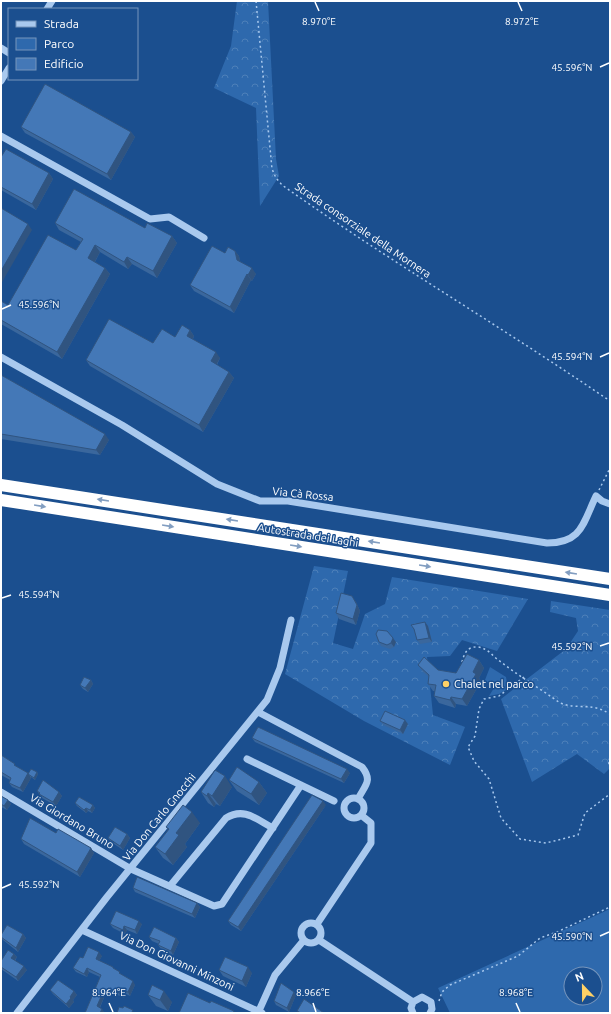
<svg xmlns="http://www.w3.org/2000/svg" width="611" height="1014" font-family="Ubuntu,sans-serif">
<defs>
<pattern id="forest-crowns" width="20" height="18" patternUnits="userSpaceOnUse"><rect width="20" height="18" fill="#2e69ad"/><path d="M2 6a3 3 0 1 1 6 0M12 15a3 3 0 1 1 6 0" fill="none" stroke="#4d80b9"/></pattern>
</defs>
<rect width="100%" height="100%" fill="#1b4f8f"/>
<path fill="#2e69ad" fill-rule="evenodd" d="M490,667l16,10 2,12 -9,5 -10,2 5,-8 -9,-8z
M610,909v104h-160l-12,-25zM571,974h24v24h-24z"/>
<path fill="url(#forest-crowns)" d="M237,1h31l8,158 3,17 -19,30 -4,-98 -42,-20 17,-42z
M314,566l34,5 -15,72 20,6 12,-35 20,-10 7,-27 136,22 -31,52 -35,-11 -12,16 -23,1 6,58 32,12 -15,38 -86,-44 -79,-47z
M551,601l59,9v158l-6,6 -27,-20 -45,28 -31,-83 65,-50 12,-18 -2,-13 -26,-6z"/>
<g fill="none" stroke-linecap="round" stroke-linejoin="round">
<path stroke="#a9c9ee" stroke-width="1.5" stroke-dasharray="2 3" stroke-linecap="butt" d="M256,1l16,168 4,9 6,7c107,76 220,142 328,216
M599,490l11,-22
M462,662c2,-8 5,-16 16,-15 10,1 15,10 23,15 19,15 40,27 59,41 19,7 31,-1 50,11
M524,677l-25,19 -15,3 -5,10 -4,27 -7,11 6,14 15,18 12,39 19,21 26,4 32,-8 7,-22 25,-19
M610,758l-2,4 2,3
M439,1001l3,-9 8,-7 68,-29 22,-18 17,-6 53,-25"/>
<path stroke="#a9c9ee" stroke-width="7" d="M47,9l5,-8
M1,48l8,5
M1,81l8,-13
M1,136l149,83 19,-2 35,21
M1,357l121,68 95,59 43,17h28l259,42c35,0 36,-20 49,-47l6,5 8,3
M258,712l104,55c11,14 3,18 -4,32
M247,759l87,42
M1,792l130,77 83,37 8,-2 79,-119
M344 808a10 10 0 1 1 20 0a10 10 0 1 1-20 0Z
M170,886l56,-68c18,-11 30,1 47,10
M301 933a10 10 0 1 1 20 0a10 10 0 1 1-20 0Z
M317,924l54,-81v-20l-10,-8
M82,930l180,83
M319,940l94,62
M17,1013l90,-116 160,-197 13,-32 11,-48
M258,1013l17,-38 29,-35
M413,1013l-2,-5 2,-6 9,-5 9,5 1,7 -2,4"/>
<path stroke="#fff" stroke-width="12" d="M1,485l609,94
M1,500l609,95"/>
</g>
<path fill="#3a679d" d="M21,127l110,5 4,5 -24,43 -86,-47z
M1,157l48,16 4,6 -17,31 -35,-20z
M55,223l90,5 27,8 5,7 -20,35 -25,-14 -4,5 -28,-17 -5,10 10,6 5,6 -48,85 -61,-35v-23l7,4 68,-55 5,-8 -22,-12z
M235,251l4,5 1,6 16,12 -4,7 -1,-1 -17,33 -40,-22 -4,-6 35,-32z
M190,330l4,6 -1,3 27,19 -3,7 12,7 5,6 -31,54 -113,-66 -4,-6 67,-17 22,-6z
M1,375l108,65 -9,15 -99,-16z
M356,602l4,9 -4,14 -17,-6 -3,-6z
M411,625l17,1 4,16 -12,2 -3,-4 -2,-10z
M379,642h17l-2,5 -4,2 -9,-3z
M479,660l5,8 -5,10 2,3 -14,25 -11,-2 -1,4 -16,-5 -5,-7 1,-5h-2l-5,-7 1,-7 -6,-5 -5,-7 20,5 18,3z
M91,680l2,4 -5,8 -5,-3 -3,-4z
M380,721l28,3 -5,10 -20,-9z
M252,738l98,35 -6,10 -89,-41z
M1,755l17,13 10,5 9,-1 1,2 -3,6 -4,-3v1l-8,14 -11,-5 -3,-4 1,-3 -9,-5z
M229,780l30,2 8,11 -8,12 -22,-14z
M232,787l-12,19 -4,-2 -2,3 -6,-4 -7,-11z
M37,791l22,1 3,4 -6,10 -14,-8z
M1,796l10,8 -4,6 -6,-3z
M75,803l18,2 2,3 -3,5 -4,-2 -2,2 -9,-7z
M326,805l-85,126 -10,-6 -3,-4z
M200,823l-15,21 2,3 -14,18 -10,-7 -8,-11 13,-17 -2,-3z
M56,833l35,15 3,5 -14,24 -56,-33 -3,-5z
M127,834l3,4 -7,12 -12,-8 -3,-4z
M133,888l64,15 3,4 -5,11 -60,-26z
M110,924h32l-5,10 -10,-4 -2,4 -12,-6z
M23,934l3,4 -8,14 -15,-12 -2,-2v-3z
M149,937l27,1 3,4 -6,13 -12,-6 -3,-4 1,-1 -7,-3z
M14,954l3,3 -2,4 12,9 -9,11 -17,-12v-8z
M102,956l-3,5 16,9 20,15 -5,11 -4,-2 -2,4 -13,-6 -2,5 -4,-2 -5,13 2,1 2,4h-19l15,-36 -11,-5 -2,5 -11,-5 -3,-4 10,-10z
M219,970l33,3 -6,14 -23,-11z
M50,990l24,1 3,4 -4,5 1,2 -5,6 -16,-14z
M294,992l2,3 -7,17 -13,-7 -2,-4z
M148,995l24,7 -4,9 -12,-5z"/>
<path fill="#305480" d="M131,132l4,5 -24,43 -4,-6z
M49,173l4,6 -17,31 -4,-6z
M28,224l4,6 -31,54v-13z
M172,236l5,7 -20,35 -4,-7z
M95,245l5,7 -7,13 -5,-7z
M235,251l4,5 2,10 -4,-6z
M127,257l5,7 -4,5 -4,-7z
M105,268l5,6 -48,85 -5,-7z
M252,268l4,6 -4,7 -4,-6z
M247,274l4,6 -17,33 -4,-6z
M190,330l4,6 -3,6 -4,-6z
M216,352l4,6 -5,9 -4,-6z
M229,372l5,6 -31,54 -4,-7z
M105,434l4,6 -9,15 -4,-5z
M352,596l4,6 4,9 -4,14 -3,-6z
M425,622l3,4 4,16 -3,-4z
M393,638l3,4 -2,5 -3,-4z
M479,660l5,8 -5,10 2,3 -14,25 -5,-7 11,-27z
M91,680l2,4 -5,8 -3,-4z
M451,697l5,7 -1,4 -5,-8z
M405,720l3,4 -5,10 -3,-4z
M347,769l3,4 -6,10 -3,-4z
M37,772l1,2 -3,6 -1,-2z
M28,773l3,5 -8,14 -3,-4z
M225,776l7,11 -12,19 -8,-10z
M259,782l8,11 -8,12 -8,-11z
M59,792l3,4 -6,10 -3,-4z
M208,793l8,11 -2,3 -7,-11z
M8,800l3,4 -4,6 -3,-4z
M323,801l3,4 -85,126 -3,-4z
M93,805l2,3 -3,5 -2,-3z
M86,808l2,3 -2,2 -2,-3z
M192,812l8,11 -15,21 2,3 -14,18 -8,-11 11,-21z
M127,834l3,4 -7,12 -3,-4z
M91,848l3,5 -14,24 -3,-5z
M197,903l3,4 -5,11 -3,-4z
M139,921l3,3 -5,10 -2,-4z
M124,926l3,4 -2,4 -2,-4z
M23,934l3,4 -8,14 -2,-4z
M176,938l3,4 -6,13 -2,-4z
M99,952l3,4 -4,7 -2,-4z
M14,954l3,3 -4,5 -2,-4z
M24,966l3,4 -9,11 -2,-4z
M248,967l4,6 -6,14 -4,-6z
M87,968l2,4 -2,5 -3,-3z
M133,981l2,4 -5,11 -2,-4z
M108,988l3,4 -2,5 -3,-4z
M74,991l3,4 -4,5 1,2 -5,6 -3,-4 4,-7z
M124,991l2,3 -2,4 -2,-4z
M164,991l8,11 -4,9 -8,-11z
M103,992l2,3 -6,14 -2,-3z
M294,992l2,3 -7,17 -2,-4z
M102,1009l2,3v1h-4z"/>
<path fill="#4478b7" stroke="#305480" d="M45,84l86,48 -24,42 -86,-47z
M6,149l43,24 -17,31 -31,-17v-30z
M74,189l71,39 2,-5 25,13 -19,35 -26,-14 -3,5 -29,-17 -7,13 17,10 -48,84 -56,-32v-19l7,4 40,-70 28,15 7,-11 -28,-16z
M1,208l27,16 -27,47z
M212,246l13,7 3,-6 7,4 2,9 15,8 -4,7 -1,-1 -17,33 -40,-22z
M109,319l44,24 9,-14 13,8 7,-12 8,5 -3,6 29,16 -5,9 18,11 -30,53 -113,-65z
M1,375l104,59 -9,16 -95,-16z
M341,593l11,3 5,9 -4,14 -17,-6z
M425,622l4,16 -12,2 -3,-11 -3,-4z
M378,630l9,1 6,7 -2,5 -4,2 -8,-3 -3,-8z
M467,654l12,6 -6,12 3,2 -14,25 -11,-2 -1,3 -16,-4 2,-11 -8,-1 1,-9 -11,-10 6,-8 14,13 18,3z
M84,677l7,3 -6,8 -5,-3z
M385,711l20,9 -5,10 -20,-9z
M258,727l89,42 -6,10 -89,-41z
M1,755l14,9 -1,1 14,8 -8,15 -11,-5 2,-5 -10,-6z
M237,767l22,15 -8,12 -22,-14z
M31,769l6,3 -3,6 -6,-4z
M215,770l10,6 -13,20 -4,-3 -1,3 -6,-4z
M43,780l16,12 -6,10 -14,-8 1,-1 -3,-2z
M312,795l11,6 -85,126 -10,-6z
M1,796l7,4 -4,6 -3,-2z
M79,797l14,8 -3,5 -4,-2 -2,2 -9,-7z
M183,805l9,7 -16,21 3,2 -14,19 -10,-7 14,-18 -3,-2z
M30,818l26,15 2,-4 33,19 -14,24 -56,-33z
M115,827l12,7 -7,12 -12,-8z
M137,877l60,26 -5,11 -59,-26z
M116,911l23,10 -4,9 -11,-4 -1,4 -13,-6z
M7,925l16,9 -7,14 -15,-11v-2z
M154,927l22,11 -5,13 -13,-6 2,-4 -11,-4z
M88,947l11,5 -3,7 17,8v1l7,4 -1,1 14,8 -5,11 -4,-1 -2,3 -14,-6 -2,5 -3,-1 -6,14 5,3 -2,4h-15l16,-38 -14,-7 -3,6 -11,-6 7,-11 3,1z
M8,950l6,4 -3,4 13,8 -8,11 -15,-10v-6z
M225,957l23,10 -6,14 -23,-11z
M58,980l16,11 -4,6 1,1 -5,6 -16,-14z
M281,983l13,9 -7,16 -13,-7z
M152,985l12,6 -4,9 -12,-5z
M188,993l22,10 1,-2 23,10 -1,2h-54z
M304,999l20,14h-23l-4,-2z
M124,1006l9,4 -1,2 2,1h-17l2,-6 4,1z"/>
<defs><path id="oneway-solid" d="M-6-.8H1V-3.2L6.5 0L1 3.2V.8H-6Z"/></defs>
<g fill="#829ec1">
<use href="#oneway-solid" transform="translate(103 500) rotate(-171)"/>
<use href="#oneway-solid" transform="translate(40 506) rotate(9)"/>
<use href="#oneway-solid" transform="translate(232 520) rotate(-171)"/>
<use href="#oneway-solid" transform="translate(168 526) rotate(9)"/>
<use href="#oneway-solid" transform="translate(374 542) rotate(-171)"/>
<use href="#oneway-solid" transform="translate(296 546) rotate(9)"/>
<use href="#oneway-solid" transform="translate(425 566) rotate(9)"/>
<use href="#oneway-solid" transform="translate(571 573) rotate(-171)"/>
</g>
<path fill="none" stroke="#fff" stroke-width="1.5" d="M315,2l4,9M518,2l4,9M600,67l9,-4M2,309l9,-4M600,357l9,-4M2,598l9,-3M600,646l9,-3M2,888l9,-4M600,936l9,-4M109,1003l4,9M313,1003l3,9M516,1003l4,9"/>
<circle fill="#ffd166" stroke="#1b4f8f" stroke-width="1.5" cx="446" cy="684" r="4"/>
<g text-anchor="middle" stroke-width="3" stroke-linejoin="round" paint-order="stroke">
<g font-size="11" fill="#fff" stroke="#1b4f8f">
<text transform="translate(363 230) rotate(34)" y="4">Strada consorziale della Mornera</text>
<text transform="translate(303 494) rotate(6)" y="4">Via Cà Rossa</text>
<text transform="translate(308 535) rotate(9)" y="4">Autostrada dei Laghi</text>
<text transform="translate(159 817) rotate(-51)" y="4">Via Don Carlo Gnocchi</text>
<text transform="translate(72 821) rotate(31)" y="4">Via Giordano Bruno</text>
<text transform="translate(177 961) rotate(25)" y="4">Via Don Giovanni Minzoni</text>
</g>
<g font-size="11" fill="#fff" stroke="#1b4f8f" text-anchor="start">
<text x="454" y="688">Chalet nel parco</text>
</g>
</g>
<g font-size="10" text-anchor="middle" fill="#fff" stroke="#1b4f8f" stroke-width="3" stroke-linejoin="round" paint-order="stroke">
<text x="319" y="25">8.970°E</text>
<text x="522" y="25">8.972°E</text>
<text x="572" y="71">45.596°N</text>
<text x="39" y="308">45.596°N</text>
<text x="572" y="360">45.594°N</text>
<text x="39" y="598">45.594°N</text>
<text x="572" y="650">45.592°N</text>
<text x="39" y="888">45.592°N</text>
<text x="572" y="940">45.590°N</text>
<text x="109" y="996">8.964°E</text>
<text x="313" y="996">8.966°E</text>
<text x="516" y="996">8.968°E</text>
</g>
<rect width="611" height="1014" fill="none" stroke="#ffffff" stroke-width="4"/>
<rect x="8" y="8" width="130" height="72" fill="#1b4f8f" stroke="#7695bc"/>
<rect x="16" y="21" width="20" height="6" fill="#a9c9ee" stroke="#7695bc"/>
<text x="44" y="28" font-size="12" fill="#ffffff">Strada</text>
<rect x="16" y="38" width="20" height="12" fill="#2e69ad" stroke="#7695bc"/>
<text x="44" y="48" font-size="12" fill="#ffffff">Parco</text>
<rect x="16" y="58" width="20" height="12" fill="#4478b7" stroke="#7695bc"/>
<text x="44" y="68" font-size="12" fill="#ffffff">Edificio</text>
<g transform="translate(583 986) rotate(338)"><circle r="19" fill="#1b4f8f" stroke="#7695bc"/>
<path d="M0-3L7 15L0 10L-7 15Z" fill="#ffd166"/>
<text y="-6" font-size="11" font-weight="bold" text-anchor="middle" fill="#ffffff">N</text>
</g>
</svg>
